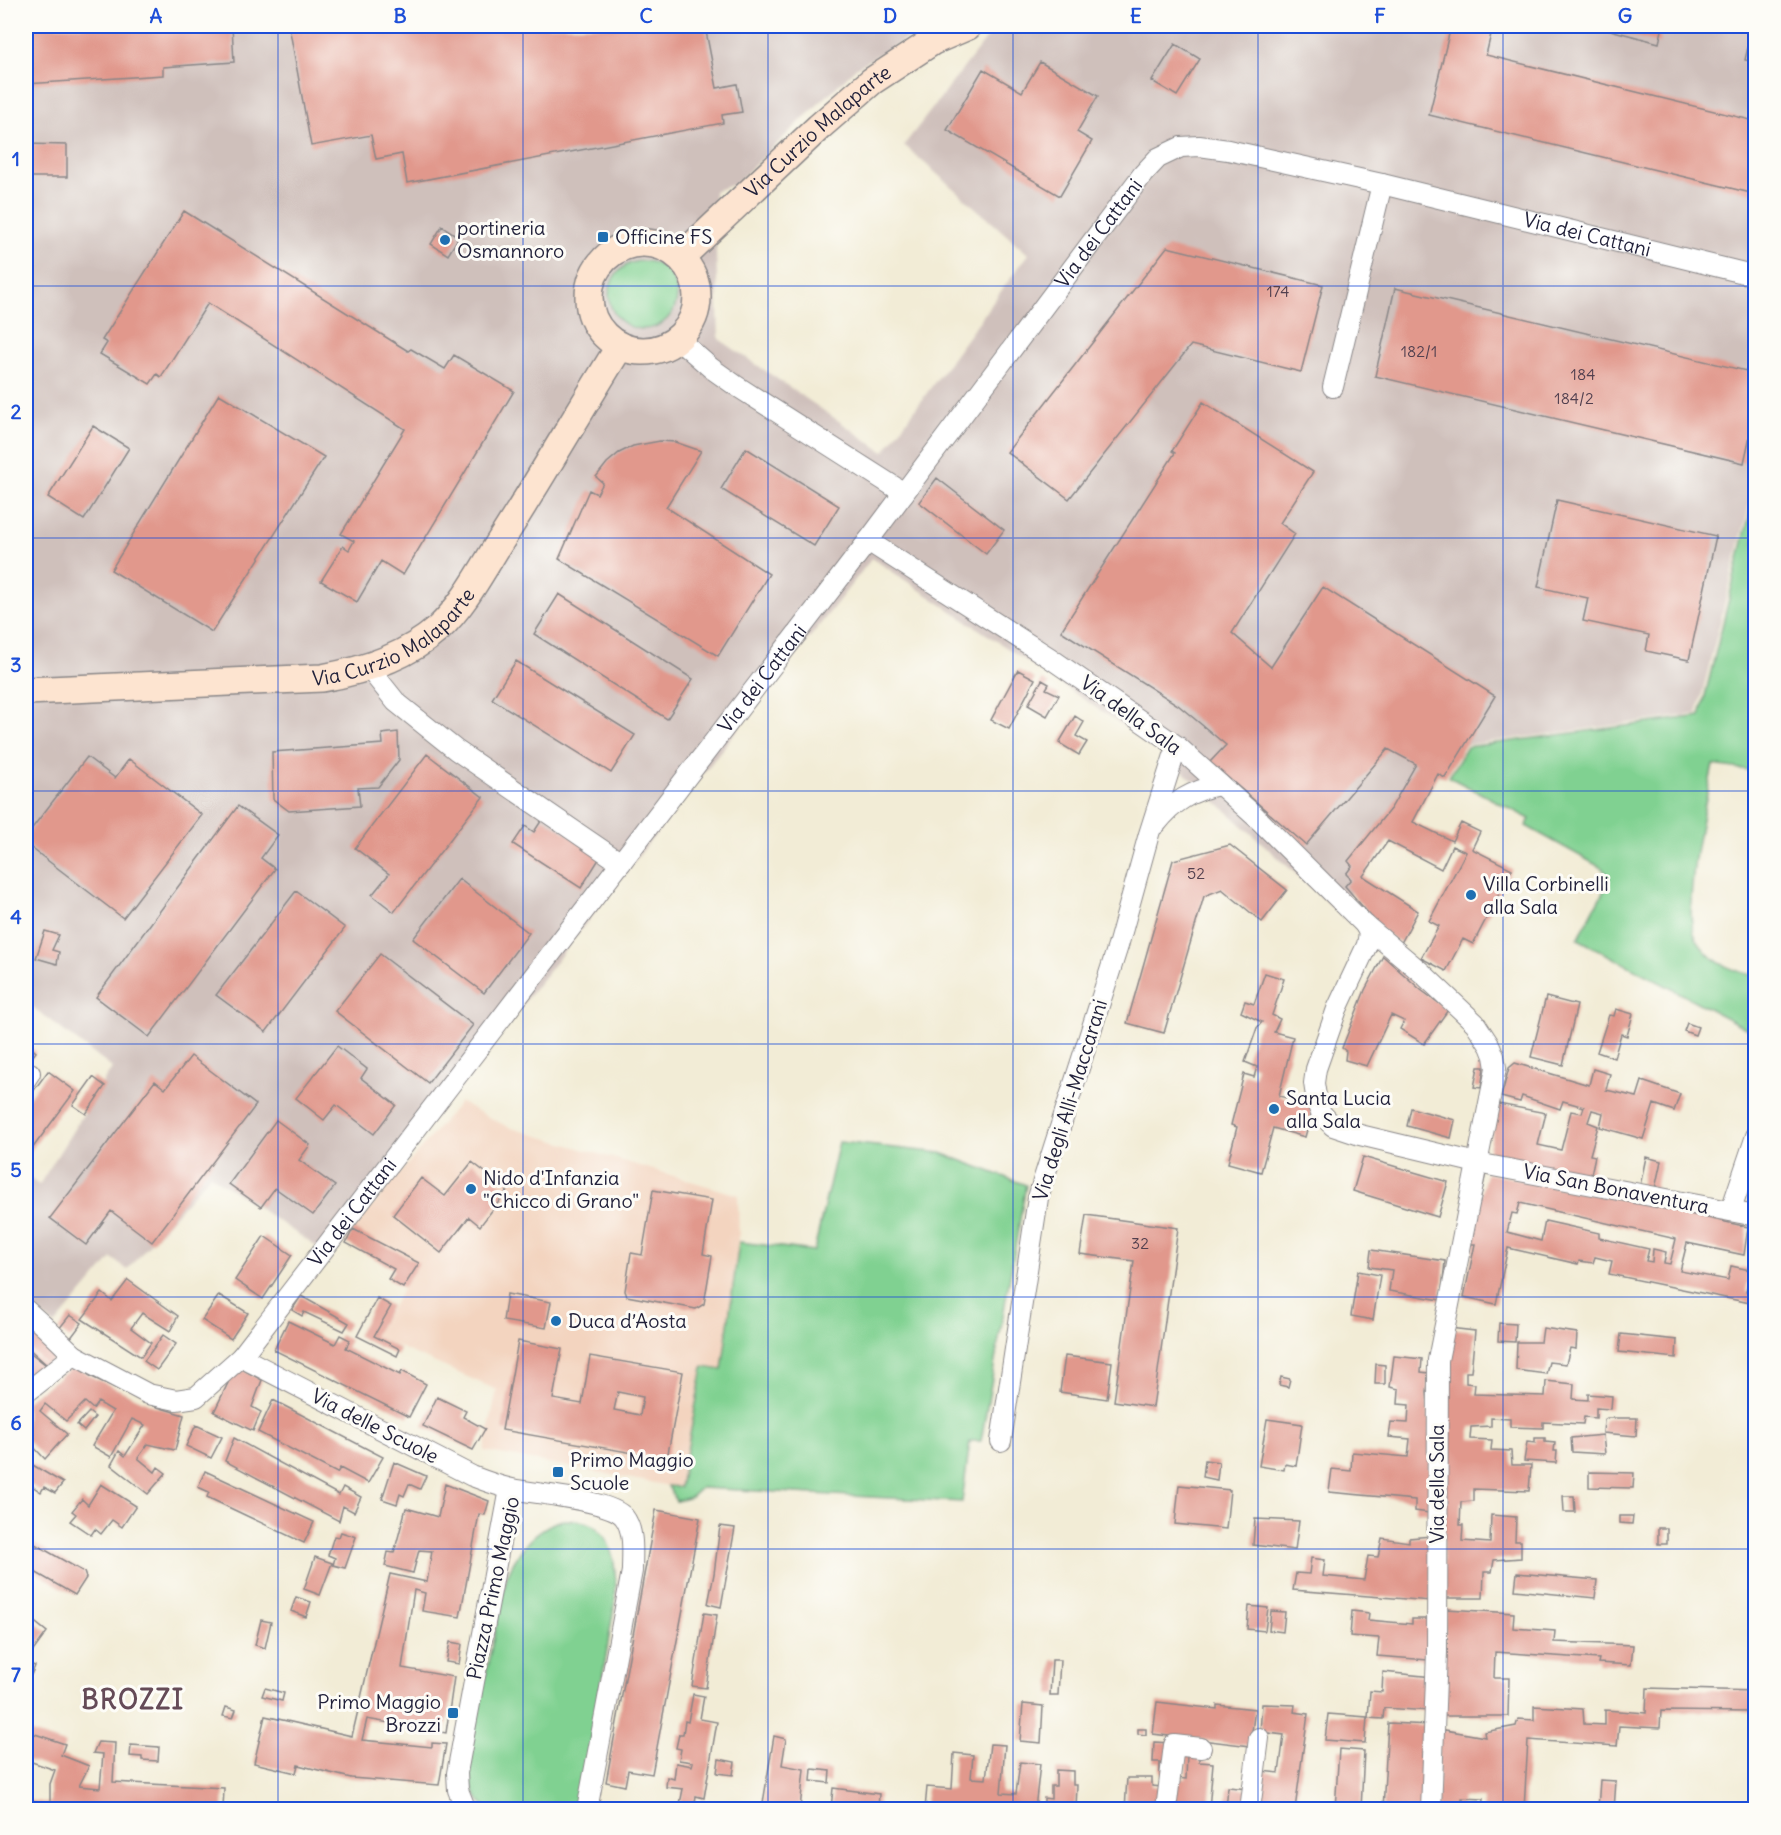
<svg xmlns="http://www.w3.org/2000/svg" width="1781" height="1835" font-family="Delius,sans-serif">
<rect width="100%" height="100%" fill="#fdfcf7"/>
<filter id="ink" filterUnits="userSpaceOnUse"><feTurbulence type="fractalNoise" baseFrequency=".0167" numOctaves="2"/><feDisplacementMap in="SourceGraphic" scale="12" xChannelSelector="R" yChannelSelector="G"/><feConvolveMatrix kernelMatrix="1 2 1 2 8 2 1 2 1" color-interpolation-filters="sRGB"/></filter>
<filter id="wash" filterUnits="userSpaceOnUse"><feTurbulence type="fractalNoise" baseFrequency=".008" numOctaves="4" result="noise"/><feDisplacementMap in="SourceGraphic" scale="24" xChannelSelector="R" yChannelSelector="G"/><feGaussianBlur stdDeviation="1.35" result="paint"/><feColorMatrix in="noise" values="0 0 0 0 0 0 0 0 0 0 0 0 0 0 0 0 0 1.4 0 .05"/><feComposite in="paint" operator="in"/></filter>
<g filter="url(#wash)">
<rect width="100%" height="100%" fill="#f2ecd6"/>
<path fill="#f3d4bf" d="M460,1102l48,25 230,68 1,47 -17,129 -19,-3 -23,120 -196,-37 13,-61 -123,-54 45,-73 -66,-34z"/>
<path fill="#cfc0bb" d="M26,26h903l-72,41 -122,117 -21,7 5,148 165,113 144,-198 -124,-109 92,-119h759v457l-58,231 -232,31 -20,33 -7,-3 -25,47 42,20 -14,27 -53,-28 -51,70 -179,-162 -286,-191 -545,696 -117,-79 -83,95 -15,-12 -57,67 -29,-22v-127l13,9 73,-117 -86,-66v-552l3,-6 -3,-209z"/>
<path fill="#80d191" stroke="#517a66" stroke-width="1.5" d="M609 295a34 34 0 1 1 68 0a34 34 0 1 1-68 0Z
M1755,493v278l-42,-6c-7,34 -33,145 -17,173 12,23 32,31 56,37v24l3,1v33l-177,-94 31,-58 -1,-6 -6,-7 -76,-42 4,-7 -81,-42 18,-30 233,-31z
M839,1142l102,11 85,32 -45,256h-11l-8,61 -261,-14 -10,9 -15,4 -8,-15 12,1 23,-120 19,3 17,-128 75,9z
M561,1520c12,0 23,0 33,6 22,15 23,52 21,75l-31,188 -8,15 -5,5c-14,0 -71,4 -80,0 -22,-9 -23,-39 -22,-58l38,-175c12,-27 26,-46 54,-56z"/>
<g id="blocks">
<path fill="#e1988c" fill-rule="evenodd" d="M26,26h206l2,36 -71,5v8l-137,9z
M289,26h416l12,62 20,-4 5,28 -20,3 1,8 -316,60 -5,-29 -26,5 -5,-24 -60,11z
M1451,26l40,8 -5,21 269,66v73l-326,-79z
M1595,26h68l-4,17z
M1753,26h2v36l-10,-2z
M1175,44l25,15 -23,37 -25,-15z
M1040,62l58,34 -21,36 15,9 -32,55 -113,-66 36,-61 39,23z
M26,144l41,1v32h-41z
M184,211l224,140 3,-2 34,20 9,-14 60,36 -111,184 -22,-14 -24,41 -36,-21 22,-35 6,4 5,-9 -13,-7 64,-105 -197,-126 -47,74 -4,-3 -7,10 -50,-30 7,-11 -5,-3z
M442,226l17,11 -11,18 -17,-11z
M1167,247l156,38 -22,87 -110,-27 -122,154 -62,-47z
M1395,288l360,85v40l-11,50 -369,-87z
M219,394l105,63 -112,175 -101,-62z
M1203,402l110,70 -33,51 15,11 -63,99 39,34 52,-80 172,109 -50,82 -7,-4 -25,48 39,19 9,-18 19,9 -8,17 40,20 -39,75 -10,-5 -17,32 -25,-13 18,-32 -10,-5 37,-69 -14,-6 -11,23 -53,-28 -25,35 55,35 -17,32 -15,-9 -41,-48 6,-7 -5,-5 6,-8 -4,-5 43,-53 25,-44 -28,-15 -82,96 -96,-83 16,-17 -48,-40 -117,-74 114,-178 -3,-2z
M93,426l36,22 -45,72 -36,-23z
M660,441l15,1 26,9 -35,56 103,67 -51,82 -159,-97 30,-69 8,4 6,-11 -7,-6 11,-14 12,-10 14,-7z
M746,448l93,58 -25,40 -93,-57z
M937,478l67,52 -18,24 -67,-52z
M1557,500l159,36 -27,124 -43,-9 3,-16 -66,-14 5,-23 -50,-11z
M559,594l134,85 -26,40 -133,-85z
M516,661l119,74 -24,38 -119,-74z
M1018,670l17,9 -26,50 -18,-9z
M1042,680l7,4 -3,5 13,6 -12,21 -19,-11z
M1075,716l9,6 -8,14 11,6 -8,13 -20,-12z
M398,732l1,28 -21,27 -20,1 2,18 -71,5 -16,-12 -1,-47 111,-8 -1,-10z
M427,754l56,43 -89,115 -22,-17 17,-21 -34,-26z
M87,757l28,21 14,-19 73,56 -79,103 -97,-74v-8z
M238,806l40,29 -17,23 14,11 -126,168 -53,-40z
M543,818l58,38 -20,32 -68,-44 12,-18 9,6z
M1230,845l57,45 -25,32 -40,-33 -18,7 -40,137 -37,-10 46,-163z
M459,879l70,54 -45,60 -71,-54z
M296,891l49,37 -79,104 -50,-37z
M45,931l14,4 -7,15 7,2 -2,12 -21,-6z
M380,954l93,71 -45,58 -93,-72z
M1383,956l38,34 27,20 -24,34 -24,-15 4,-8 -13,-6 -24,51 -22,-6 1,-9 -4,-3 23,-58z
M1265,973l19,6 -12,36 8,4 -6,13 19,5 -14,59 35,9 -9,32 -32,-9 -12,44 -33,-9 9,-36 -6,-2 13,-51 10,3 3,-10 -12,-5 12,-34 5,-6 -21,-10 4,-11 9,3z
M1546,997l31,8 -14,60 -32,-8z
M1616,1009l17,5 -6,22 -6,-2 -7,24 -17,-6 12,-37 5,1z
M1687,1023l11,4 -3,8 -11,-4z
M26,1044l10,8 -10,13z
M337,1046l30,23 -6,9 35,27 -22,29 -38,-29 -12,15 -28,-22z
M191,1056l65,49 -104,137 -41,-31 -25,34 -36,-27 105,-137 10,8z
M1515,1063l74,22 4,-16 17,5 -4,16 31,7 5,-16 38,13 -6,17 -20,-7 -11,35 -43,-12 3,-14 -11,-3 -4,12 10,4 -8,29 5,1 -5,23 -103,-21 12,-54 47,9 -8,32 23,5 10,-39 11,2 2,-6 -21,-6 -3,8 -38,-13 -2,6 -19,-5 8,-29z
M1478,1067h6l-3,21 -7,-1z
M48,1071l27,20 -49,66v-56z
M93,1077l12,9 -19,28 -13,-9z
M1411,1108l44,12 -4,18 -44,-12z
M276,1120l34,25 -11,15 36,26 -22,29 -38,-27 -14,19 -32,-23z
M1363,1157l85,25 -10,35 -85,-26z
M1646,1157l15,4 -6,28 -15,-3z
M472,1162l36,28 -28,36 -11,-9 -28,36 -48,-38 28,-37 24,18z
M1486,1173l154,30 108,24 -4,28 -57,-12 -7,28 48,9 3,-14 19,4 -4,22 9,2v10l-146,-30 3,-13 -17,-4 -2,6 -14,-2 -1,3 -70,-16 -12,56 -32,-7 11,-53h-5zM1520,1203l156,36 -6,25 -6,-1 2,-11 -13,-3 -1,13 -6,-1 3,-12 -50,-11v-5l-54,-12 -4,20 -34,-9 5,-19 5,1z
M653,1190l59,10 -9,54 9,2 -8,48 -8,5 -69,-13 -2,-5 6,-38 11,2z
M1086,1215l92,13 -25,179 -39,-6 20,-140 -54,-7z
M353,1229l66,34 -16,25 -15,-9 6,-10 -48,-26z
M264,1236l28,19 -29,44 -28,-19z
M1371,1250l74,11 -4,39 -52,-9 3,-21 -23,-3z
M1358,1271l22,4 -7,45 -22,-4z
M128,1280l50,36 -8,15 -28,-18 -11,15 20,15 -10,14 -59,-38 20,-26 10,8z
M507,1294l44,8 -5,26 -43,-7z
M219,1295l29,18 -17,26 -29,-19z
M301,1296l48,27 -5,8 -40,-19 -2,4 -10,-6z
M377,1298l14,8 -17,30 26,13 -3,7 -40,-20z
M70,1315l12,8 -12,16 -12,-9z
M26,1318l35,35 -14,12 -21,-19z
M288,1321l47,23 5,-9 10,5 -4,8 54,27 2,-4 24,13 -17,33 -135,-67z
M1499,1323l17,1 -1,18 -17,-1z
M1449,1328l26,3 -4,41h-5v11l9,1 -1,10 71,2 1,-15 28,3 -1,15 15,1v-6l24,2 -1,13 -15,-1v10l-12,-1 -1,7 -40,-2v6l-33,-1v-8l-19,-1v8l-20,1 -1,12 22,1 -1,10 20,1 1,14h19l-2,26 -55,-2v12l-13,1 -1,23h3l-1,16 28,2 1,-28 25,2 -1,24h6v17l-27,2 -2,12h-8l-1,26h-40l1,-136z
M1543,1328l34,5 -1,16 -6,-1 -4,16 -17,-2 -3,12 -30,-4 1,-28h24z
M1621,1334l56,6 -1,18 -57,-6z
M163,1335l13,9 -19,26 -13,-9z
M518,1341l44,8 -9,50 29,5 8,-48 93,16 -16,87 -165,-29zM618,1392l25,5 -3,18 -26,-5z
M27,1350l19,15 -13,13 -7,-7z
M1065,1356l47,6 -5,37 -47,-7z
M1394,1356l28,3 -1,13 8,1 -2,19 4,48 -2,73 -14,-2v-11l-86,-8 3,-23 19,2 1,-19 56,5 2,-18 -21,-2 2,-15 17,1 1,-18 -11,-1 1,-15 -9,-2z
M1376,1364l9,1v19h-10z
M75,1366l17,11 62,29 30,9 -9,35 -27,-6 -10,14 17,14 3,-5 8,6 -18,21 -37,-29 8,-14 6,5 20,-31 -13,-6 -21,38 -19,-11 21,-35 -15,-9 -5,7 -8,-7 -19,19 -21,-17 -5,7 27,23 -22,25 -19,-20v-38z
M240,1368l22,12 -10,27 9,5 -8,19 -39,-19 16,-33z
M1281,1377l9,2 -2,8 -9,-2z
M437,1397l29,14 -3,6 22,12 -12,21 -50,-24z
M273,1400l110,57 -15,26 -28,-15 -3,5 -79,-41z
M89,1412l6,5 -11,14 -7,-6z
M1607,1418h30l-1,18 -33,-3 1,-13z
M1267,1419l35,5 -6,42 -11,-2 -1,6 -25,-4z
M196,1425l26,12 -11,21 -25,-12z
M1603,1435l2,19 -33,-2 -1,-14z
M234,1438l105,57 4,-8 18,10 -7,15 -11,-6 -4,15 -114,-60z
M1535,1438h10v4l10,1 -1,8h3l-1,12 -32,-2 3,-19 8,1z
M1205,1460l14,2 -2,18 -14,-3z
M26,1461l37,22 -8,10 -11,-6 -3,5 -15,-10z
M394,1462l32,14 -6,13 -11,-5 -5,12 -4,-2 -3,10 -15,-5z
M205,1471l109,51 -10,21 -97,-46 2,-5 -11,-5z
M1589,1472l45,1 -1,15 -44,-1z
M101,1484l35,22 -14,21 -10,-7 -11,14 -6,-5 -4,6 -21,-14 6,-7 -4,-3 10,-12 6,6z
M445,1484l44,17 -4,14 -6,-1 -19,103 -38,-6 3,-18 -11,-3 -12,78 52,9 -8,56 -79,-14 -5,21 70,7v-4l14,1 -7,41 -88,-7 -53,-13 -2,8 -42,-10 11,-47 87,20 38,-162 37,8 5,-31 -13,-1 -6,23 -28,-7 3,-14 6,1 12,-45 32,9z
M1179,1485l51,5 -4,39 -51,-5z
M1563,1496h11l1,16h-11z
M656,1510l44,8 -48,256 -24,-4 -3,16 -19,-4z
M1619,1516h14l-1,8 -13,-1z
M1255,1519l44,2 -4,29 -42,-5z
M720,1526l15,2 -14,79 -13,-3 6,-30z
M1658,1528h9v16h-9z
M341,1532l15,5 -11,31 -12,-3 2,-7 -7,-3 6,-19 5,1z
M1431,1536v65l-138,-11 3,-17 13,1 2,-16 14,2 -2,16 41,4 4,-24 10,1 4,-19 27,4v-4z
M26,1539l58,33 2,6 -11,17 -49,-28z
M315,1557l17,6 -12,32 -16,-6z
M1517,1573l80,7 -2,18 -80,-8z
M296,1597l15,5 -5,15 -15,-6z
M1249,1606l19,2 -3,23 -18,-2z
M1446,1609l68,4 -1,15 42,3 -1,11 79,3 -2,20 -33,-2 1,-4 -104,-7 -1,26h15l-1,38h-67z
M1271,1611l14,1 -2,20 -14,-2z
M1352,1611l17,2 -1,7 44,4v-5h17l-1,41 -51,-4 2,-18 -29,-2z
M704,1613l13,2 -11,73 -14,-2z
M26,1615l21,17 -21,29z
M261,1620l10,2 -6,26 -10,-3z
M450,1642l12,2 -3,20 -13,-2z
M1052,1660h8l-2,35h-8z
M26,1663l9,3 -4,9 -5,-2z
M1383,1672l50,5 -3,34 -46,-3 -1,11 -15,-1 2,-27 12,1z
M265,1688l19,5 -2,8 -20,-5z
M1647,1688l108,3v21l-94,-1 -1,17 -41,-2 -2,20 -89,-6 -4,69h-42l1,-10 -21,-1 -1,11h-24l2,-80 46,8 -1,-5 32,-6 2,-7 16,1v-14l49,3 1,15 21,1v-15l41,3z
M693,1694l11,2 -4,23 17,3 -13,76 -8,-2 -2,13h-15l4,-20 -17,-2 1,-10 7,2 2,-16 16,3 1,-4 -14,-2 2,-11 -5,-1 3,-14h4l2,-13 3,1z
M1157,1702l60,7v-4l38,4 -5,37 -97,-12z
M1023,1704l20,2 -2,37 -21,-2z
M1262,1704l33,1 -1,7 14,2 -13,95h-38l5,-38 17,2 5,-38 -24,-3z
M226,1707l10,3 -3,8 -10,-2z
M1328,1714l39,3 -2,26 -40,-3z
M1388,1723l42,2 -7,84h-40z
M1138,1729h8v6l-8,-1z
M26,1731l39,13 -4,11 28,11 -10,20 21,2 3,-34 -10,-1 5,-11 17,1 -2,39 111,6 -1,21h-197v-9l24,3v-19l5,-14 -29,-10z
M774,1736l12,3 -4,26 22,4 -4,40h-38z
M1154,1742l16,1 -2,31 -8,-1v-11h-7z
M990,1744l15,1 -4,48 15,1 4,-32 20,2 -5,45h-110l2,-22 25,2 2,-36 19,2 -2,23 15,1z
M131,1745l28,2 -1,14 -16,-1v-3l-12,-1z
M1339,1749l25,2 -3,58h-26z
M1187,1754l12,1v7l14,1 -4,46h-37l4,-31 10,1z
M719,1759l16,3 -2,13 -16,-2z
M812,1769l18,2 -1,12 -18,-2z
M1056,1770l17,1v14h4l-1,24h-32v-11l7,1v-13h5z
M1127,1778h25v8l10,1 -2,22h-35z
M1600,1780l16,1 -2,28h-16z
M1228,1787l20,2 -3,20h-19z
M833,1788l46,6 -1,15h-47z
M603,1803l55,5v1h-56z"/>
</g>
</g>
<g filter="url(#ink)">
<use href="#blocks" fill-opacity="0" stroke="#8a8788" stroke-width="1.5"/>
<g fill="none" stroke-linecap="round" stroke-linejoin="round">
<g stroke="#8a8788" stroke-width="22">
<g id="street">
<path d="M678,339l33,29 24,17 169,108"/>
<path d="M1333,387l49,-203"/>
<path d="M868,541l182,117 127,88 79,71 109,108 57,48 53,50 15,23 4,10 2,12 -58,292 -1,292 -6,158"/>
<path d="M368,667l28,35 60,48 165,113"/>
<path d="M1156,824c17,-22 36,-34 64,-39"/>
<path d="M1365,925l4,8 -2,12 -30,64 -21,60 -2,14 3,20 4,10 12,13 27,9 117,28 279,53"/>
<path d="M26,1079l4,-6"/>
<path d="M1731,1210l25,-74"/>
<path id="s1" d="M26,1310l20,18 28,27 74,39 28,6 20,-3 45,-40 627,-816 275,-367 15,-16 23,-11 18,-1 29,4 154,34 374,92"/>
<path d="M241,1357l231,119c13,5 26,10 40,13 24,5 98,11 112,28 11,14 8,37 8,54l-45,239"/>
<path d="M26,1393l48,-38"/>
<path d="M1001,1441l37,-243 5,-17 75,-235 31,-112 28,-88"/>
<path d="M466,1810l-8,-20 -1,-17 53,-284"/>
<path d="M1166,1810l8,-65 27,3"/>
<path d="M1250,1810l9,-72"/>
</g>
</g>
<g stroke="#8a8788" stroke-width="30">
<g id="secondary">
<circle cx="643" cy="297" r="54"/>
<path id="s2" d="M681,257l138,-130 53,-46 61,-40 35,-15"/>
<path id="s3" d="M26,691l296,-13c40,-7 84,-21 116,-49 26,-24 44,-59 63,-89 41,-64 79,-130 119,-194"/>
</g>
</g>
<use href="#street" stroke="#fff" stroke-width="20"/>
<use href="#secondary" stroke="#fde4d0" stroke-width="27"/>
</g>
</g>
<path fill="none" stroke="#1d4ed8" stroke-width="1.5" stroke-opacity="0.55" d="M278,26v1784M523,26v1784M768,26v1784M1013,26v1784M1258,26v1784M1503,26v1784M26,286h1730M26,538h1730M26,791h1730M26,1044h1730M26,1297h1730M26,1549h1730"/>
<g fill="#1f6fb2" stroke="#fdfcf7" stroke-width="2">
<rect x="597" y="231" width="12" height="12" rx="3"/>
<circle cx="445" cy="240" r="6"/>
<circle cx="1471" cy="895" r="6"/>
<circle cx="1274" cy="1109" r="6"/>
<circle cx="471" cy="1189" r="6"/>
<circle cx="556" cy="1321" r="6"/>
<rect x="552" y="1466" width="12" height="12" rx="3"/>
<rect x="447" y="1707" width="12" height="12" rx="3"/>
</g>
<g text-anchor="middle" stroke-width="6" stroke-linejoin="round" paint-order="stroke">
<g font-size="16" fill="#52404f">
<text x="1278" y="297">174</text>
<text x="1419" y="357">182/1</text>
<text x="1583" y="380">184</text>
<text x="1574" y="404">184/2</text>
<text x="1196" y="879">52</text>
<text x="1140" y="1249">32</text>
</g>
<g font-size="20" fill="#22223b" stroke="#fdfcf7">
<text dy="7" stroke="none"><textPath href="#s2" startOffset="186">Via Curzio Malaparte</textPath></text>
<text dy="7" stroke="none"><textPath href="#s1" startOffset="1672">Via dei Cattani</textPath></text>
<text dy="7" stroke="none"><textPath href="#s1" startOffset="2210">Via dei Cattani</textPath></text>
<text dy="7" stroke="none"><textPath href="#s3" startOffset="380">Via Curzio Malaparte</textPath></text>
<text dy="7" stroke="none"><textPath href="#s1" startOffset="1114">Via dei Cattani</textPath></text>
<text transform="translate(1131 715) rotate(36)" y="7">Via della Sala</text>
<text transform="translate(1070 1100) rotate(-73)" y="7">Via degli Alli-Maccarani</text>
<text transform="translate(1616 1189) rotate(11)" y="7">Via San Bonaventura</text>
<text dy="7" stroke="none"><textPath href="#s1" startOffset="441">Via dei Cattani</textPath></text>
<text transform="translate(375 1426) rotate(27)" y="7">Via delle Scuole</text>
<text transform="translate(1437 1484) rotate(-90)" y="7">Via della Sala</text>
<text transform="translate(493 1588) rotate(-78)" y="7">Piazza Primo Maggio</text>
</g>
<g font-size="20" fill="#22223b" stroke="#fdfcf7" text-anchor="start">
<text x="457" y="235">portineria<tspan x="457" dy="23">Osmannoro</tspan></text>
<text x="615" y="244">Officine FS</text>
<text x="1483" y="891">Villa Corbinelli<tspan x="1483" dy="23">alla Sala</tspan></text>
<text x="1286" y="1105">Santa Lucia<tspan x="1286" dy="23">alla Sala</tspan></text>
<text x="483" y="1185">Nido d'Infanzia<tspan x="483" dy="23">"Chicco di Grano"</tspan></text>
<text x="568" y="1328">Duca d’Aosta</text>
<text x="570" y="1467">Primo Maggio<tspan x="570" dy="23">Scuole</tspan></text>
<text x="441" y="1709" text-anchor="end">Primo Maggio<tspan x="441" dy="23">Brozzi</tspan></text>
</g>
<g font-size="26" font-weight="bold" letter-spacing="1.5" fill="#654b57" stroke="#fdfcf7">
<text x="133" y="1709">BROZZI</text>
</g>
</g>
<rect width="1781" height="1835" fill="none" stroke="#fdfcf7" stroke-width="66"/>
<rect x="33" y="33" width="1715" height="1769" fill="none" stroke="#1d4ed8" stroke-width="2"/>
<g font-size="20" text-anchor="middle" font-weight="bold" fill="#1d4ed8">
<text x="156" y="23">A</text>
<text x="400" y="23">B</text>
<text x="646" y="23">C</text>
<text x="890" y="23">D</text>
<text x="1136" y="23">E</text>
<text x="1380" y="23">F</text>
<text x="1625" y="23">G</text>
<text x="16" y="166">1</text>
<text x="16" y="419">2</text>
<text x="16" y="672">3</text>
<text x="16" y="924">4</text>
<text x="16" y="1177">5</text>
<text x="16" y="1430">6</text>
<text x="16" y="1682">7</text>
</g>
</svg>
